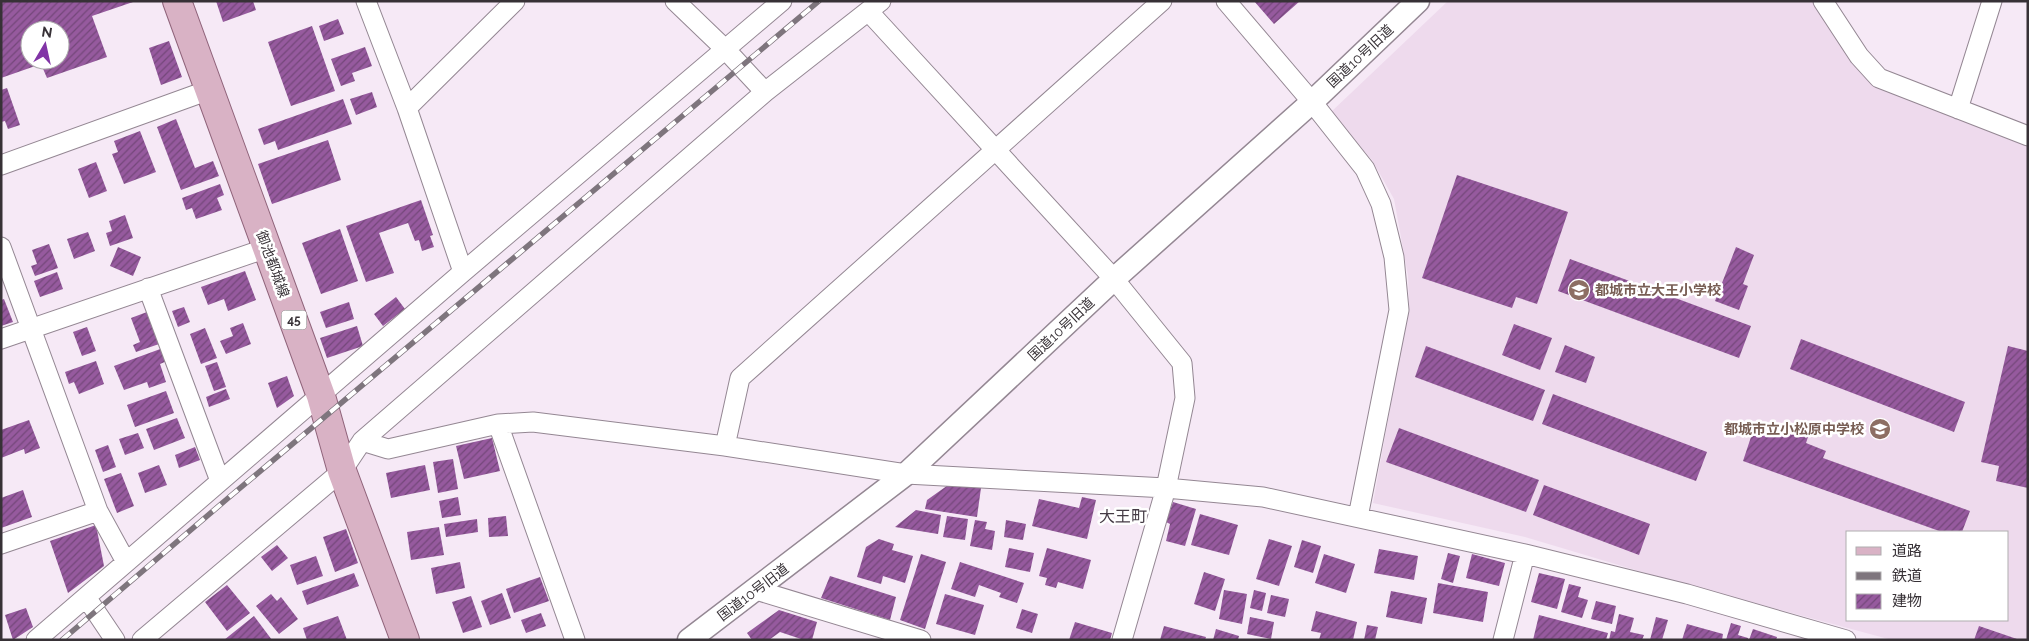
<svg xmlns="http://www.w3.org/2000/svg" width="2029" height="641" font-family="Raleway,'Noto Sans JP',sans-serif">
<defs>
<pattern id="building-hatch" width="6" height="6" patternUnits="userSpaceOnUse" patternTransform="scale(1.25)"><rect width="6" height="6" fill="#965a9e"/><path d="M-1 1l2-2M0 6l6-6M5 7l2-2" fill="none" stroke="#74477a"/></pattern>
</defs>
<rect width="100%" height="100%" fill="#f6e9f6"/>
<path fill="#eedaed" fill-rule="evenodd" d="M1448,1h365l46,70 19,15 150,58v496h-136l-230,-62 -137,-41 -152,-34 36,-199 -1,-28 -14,-77 -22,-39 -41,-48zM1848,532h160v88h-160z"/>
<path fill="url(#building-hatch)" fill-rule="evenodd" d="M1,1h132v1l-41,14 15,41 -60,21 -6,-14 -40,14zM30,30h30v30h-30z
M216,1h37l3,9 -33,12z
M1254,1h46l-26,23z
M338,19l6,15 -20,7 -5,-15z
M312,26l23,65 -44,15 -23,-64z
M169,41l13,36 -21,8 -12,-37z
M365,47l7,19 -20,7 3,8 -14,5 -10,-27z
M7,88l13,37 -12,4 -3,-8 -4,1v-32z
M372,92l5,15 -21,8 -6,-16z
M343,99l9,25 -74,26 -3,-9 -11,4 -6,-16z
M176,119l19,49 18,-7 6,15 -38,14 -24,-63z
M140,131l16,41 -32,12 -12,-30 6,-2 -4,-11z
M328,140l13,40 -69,24 -14,-40z
M96,162l11,29 -18,7 -11,-29z
M1457,175l111,37 -31,92 -21,-7 -4,11 -90,-30z
M220,184l4,11 -7,3 5,12 -26,9 -4,-11 -6,2 -4,-12z
M421,200l12,35 -3,1 4,11 -12,4 -3,-11 -4,1 -7,-18 -29,10 15,40 -28,9 -20,-56z
M125,215l8,23 -23,8 -4,-13 6,-2 -3,-10z
M340,229l18,52 -37,13 -19,-51z
M88,232l7,19 -21,8 -7,-20z
M49,244l9,24 -23,8 -4,-10 6,-2 -5,-14z
M118,247l23,10 -8,19 -23,-10z
M1736,247l18,8 -11,29 5,2 -9,24 -24,-9z
M1570,259l181,67 -12,32 -181,-67z
M245,271l11,29 -28,11 -4,-12 -16,6 -7,-18z
M57,272l6,17 -23,8 -6,-16z
M396,297l9,12 -22,17 -9,-12z
M4,299l9,23 -12,4v-26z
M349,302l5,17 -28,9 -6,-16z
M184,307l6,15 -12,5 -6,-16z
M147,312l12,32 -23,8 -3,-7 7,-3 -9,-24z
M243,323l8,21 -25,10 -6,-13 13,-5 -3,-8z
M1514,324l38,14 -12,32 -38,-15z
M357,326l6,20 -36,12 -7,-20z
M87,327l9,24 -14,5 -9,-24z
M205,328l12,30 -16,6 -11,-30z
M1801,339l164,63 -11,30 -164,-63z
M1565,345l30,12 -9,26 -31,-11z
M1426,346l119,44 -12,31 -118,-44z
M2008,346l20,5v137l-32,-7 3,-15 -18,-4z
M163,348l4,13 -7,3 6,18 -17,6 -2,-6 -23,8 -10,-24z
M96,361l8,23 -25,10 -5,-12 -5,2 -4,-12z
M217,362l9,25 -12,4 -9,-25z
M287,376l7,20 -17,12 -9,-25z
M226,389l4,10 -21,8 -3,-10z
M166,391l8,22 -39,14 -8,-22z
M1553,394l154,58 -11,29 -154,-57z
M177,418l8,20 -31,12 -8,-21z
M29,420l11,28 -15,6 -1,-5 -23,9v-28z
M1779,423l30,11 -3,9 20,8 -3,7 147,53 -8,21h-20l-199,-71 11,-33 21,7z
M1399,428l140,52 -13,32 -140,-50z
M138,433l6,15 -19,7 -6,-16z
M492,438l8,33 -36,8 -8,-33z
M108,445l8,22 -13,5 -8,-22z
M195,447l5,13 -21,8 -4,-13z
M453,459l5,30 -20,4 -5,-31z
M159,465l8,20 -22,8 -7,-20z
M425,465l5,25 -39,8 -5,-25z
M121,473l13,33 -17,7 -13,-34z
M951,483l30,5 -4,29 -52,-8 2,-9z
M1544,485l106,39 -11,31 -106,-40z
M23,490l9,27 -31,11v-30z
M458,497l3,18 -19,3 -3,-17z
M1082,497l14,3 -9,39 -55,-13 7,-27 40,9z
M1173,502l23,7 -11,37 -19,-5 4,-17 -4,-2z
M916,510l25,5 -3,19 -43,-7z
M1200,514l38,11 -9,30 -38,-10z
M506,516l2,20 -19,1 -1,-19z
M947,516l21,3 -3,21 -22,-3z
M477,519l1,13 -32,5 -2,-13z
M975,520l12,2 -2,7 10,2 -3,19 -22,-4z
M1006,520l20,4 -3,16 -19,-3z
M96,525l8,41 -36,27 -18,-52z
M439,527l5,28 -33,5 -4,-28z
M346,529l12,34 -23,9 -12,-35z
M879,539l15,5 -2,6 21,6 -8,27 -22,-7 -2,8 -24,-7 9,-30z
M1269,539l23,7 -13,40 -23,-7z
M1302,540l19,6 -8,27 -19,-6z
M277,545l11,13 -16,13 -11,-14z
M1009,548l25,5 -4,19 -25,-5z
M1047,548l44,12 -8,29 -25,-7 -2,6 -11,-3 2,-7 -8,-2z
M1379,549l39,7 -4,24 -40,-7z
M1448,553l12,3 -7,27 -12,-4z
M921,554l25,8 -21,67 -25,-9z
M1324,554l31,10 -9,29 -31,-10z
M1472,554l33,9 -6,23 -33,-8z
M316,556l7,20 -26,9 -7,-20z
M460,562l5,26 -29,6 -5,-26z
M960,562l64,21 -7,20 -18,-6 2,-4 -22,-8 -4,12 -24,-8z
M1204,572l21,7 -10,32 -21,-7z
M354,573l5,13 -52,19 -5,-14z
M1539,573l26,6 -8,30 -26,-7z
M830,576l66,21 -6,23 -69,-22z
M540,577l9,24 -35,12 -8,-24z
M1438,583l50,9 -5,30 -50,-9z
M1569,584l12,3 -3,10 10,3 -6,18 -21,-6z
M227,585l23,28 -23,18 -22,-29z
M1224,590l23,4 -5,30 -23,-5z
M1254,590l12,3 -4,18 -12,-3z
M1391,591l36,7 -5,26 -36,-7z
M502,593l9,25 -21,7 -9,-24z
M271,594l6,7 4,-4 17,22 -19,15 -23,-28z
M945,594l39,11 -9,30 -39,-11z
M1271,595l18,4 -4,18 -18,-4z
M471,596l11,31 -19,6 -11,-31z
M1596,601l20,5 -4,18 -21,-5z
M26,608l7,19 -20,13 -8,-25z
M1022,609l16,5 -6,19 -16,-5z
M779,610l38,12 -5,18h-8l-24,-8 -11,8h-17l-5,-7z
M1316,611l41,11 -4,18h-34l2,-7 -10,-2z
M541,613l5,13 -20,7 -5,-13z
M1619,614l15,4 -4,14 14,3 -2,5h-33l2,-9 4,1z
M1539,615l69,18 -2,7h-73z
M254,616l18,24h-48z
M338,616l9,24h-40l-4,-12z
M1250,617l24,5 -3,17 -24,-5z
M1656,617l12,3 -6,20h-12z
M1075,622l37,11 -2,7h-41z
M1731,623l10,3 -3,9 10,3v2h-22z
M1687,624l36,10 -1,6h-40z
M1367,625l11,2 -3,13h-11z
M1164,626l42,11 -1,3h-45z
M1979,626l38,13v1h-43z
M1216,629l23,7 -1,4h-25z
M1753,629l24,8 -1,3h-27z"/>
<g fill="none" stroke-linecap="round" stroke-linejoin="round">
<g stroke="#948793" stroke-width="21">
<path id="minor" d="M366,1l41,107 56,164
M675,1l50,48 40,43
M1226,1l86,101 53,67 16,35 13,53 5,53 -41,207
M1823,1l36,55 20,22 149,58
M869,12l245,267 68,84 3,35 -19,90 -44,152
M407,108l108,-107
M1958,109l34,-108
M1,165l208,-75
M1,247l97,264
M148,288l72,193
M1,339l266,-91
M498,424l77,216
M362,441l26,8 110,-25 35,-2 192,24 181,28 260,14 97,9 262,57 162,40 159,46
M725,446l15,-68 422,-377
M1,544l97,-33 28,51
M756,590l165,50
M36,640l50,-43
M115,640l-29,-43 377,-325 319,-271
M142,640l200,-169 20,-30 403,-349 116,-91
M1503,640l22,-86"/>
</g>
<g stroke="#948793" stroke-width="25">
<path id="tertiary" d="M689,640l217,-166 208,-195 198,-177 106,-101"/>
</g>
<g stroke="#8f637a" stroke-width="30">
<path id="primary" d="M177,1l144,395 21,75 63,169"/>
</g>
<use href="#minor" stroke="#fff" stroke-width="19"/>
<use href="#tertiary" stroke="#fff" stroke-width="22"/>
<use href="#primary" stroke="#d9b2c5" stroke-width="28"/>
<g stroke="#7e757d" stroke-width="5.5">
<path id="rail" d="M62,640l165,-141 592,-498"/>
</g>
<use href="#rail" stroke="#fff" stroke-width="4" stroke-dasharray="11" stroke-linecap="butt"/>
</g>
<defs>
<g id="school-disc" transform="scale(1.125)"><circle r="9.5" fill="#8d6e63" stroke="#fff"/><path d="M0-5L7-2L0 1L-7-2ZM-4 1L0 2.5L4 1V4Q0 6-4 4Z" fill="#fff"/></g>
</defs>
<g fill-rule="evenodd">
<use href="#school-disc" x="1579" y="290"/>
<use href="#school-disc" x="1880" y="429"/>
</g>
<g text-anchor="middle" stroke-width="5" stroke-linejoin="round" paint-order="stroke">
<rect fill="#fff" stroke="#736f72" stroke-width="1" x="281.5" y="310.5" width="25" height="19" rx="4"/>
<g font-size="12" font-weight="bold" fill="#373136">
<text x="294" y="324">45</text>
</g>
<g font-size="14" fill="#373136" stroke="#fff">
<text transform="translate(1360 56) rotate(-43)" y="5">国道10号旧道</text>
<text transform="translate(273 264) rotate(70)" y="5">御池都城線</text>
<text transform="translate(1061 329) rotate(-43)" y="5">国道10号旧道</text>
<text transform="translate(753 592) rotate(-37)" y="5">国道10号旧道</text>
</g>
<g font-size="14" font-weight="bold" fill="#785e54" stroke="#fff" text-anchor="start">
<text x="1595" y="295">都城市立大王小学校</text>
<text x="1864" y="434" text-anchor="end">都城市立小松原中学校</text>
</g>
<g font-size="16" fill="#453b45" stroke="#fff">
<text x="1123" y="522">大王町</text>
</g>
</g>
<rect width="2029" height="641" fill="none" stroke="#373136" stroke-width="5"/>
<rect x="1846" y="531" width="162" height="90" fill="#ffffff" stroke="#afadaf"/>
<rect x="1856" y="547" width="25" height="8" fill="#d9b2c5" stroke="#afadaf"/>
<text x="1892" y="556" font-size="15" fill="#373136">道路</text>
<rect x="1856" y="572" width="25" height="8" fill="#7e757d" stroke="#afadaf"/>
<text x="1892" y="581" font-size="15" fill="#373136">鉄道</text>
<rect x="1856" y="594" width="25" height="15" fill="url(#building-hatch)" stroke="#afadaf"/>
<text x="1892" y="606" font-size="15" fill="#373136">建物</text>
<g transform="translate(45 45) rotate(9)"><circle r="24" fill="#ffffff" stroke="#afadaf"/>
<path d="M0-4L9 19L0 12L-9 19Z" fill="#8134a6"/>
<text y="-8" font-size="14" font-weight="bold" text-anchor="middle" fill="#373136">N</text>
</g>
</svg>
